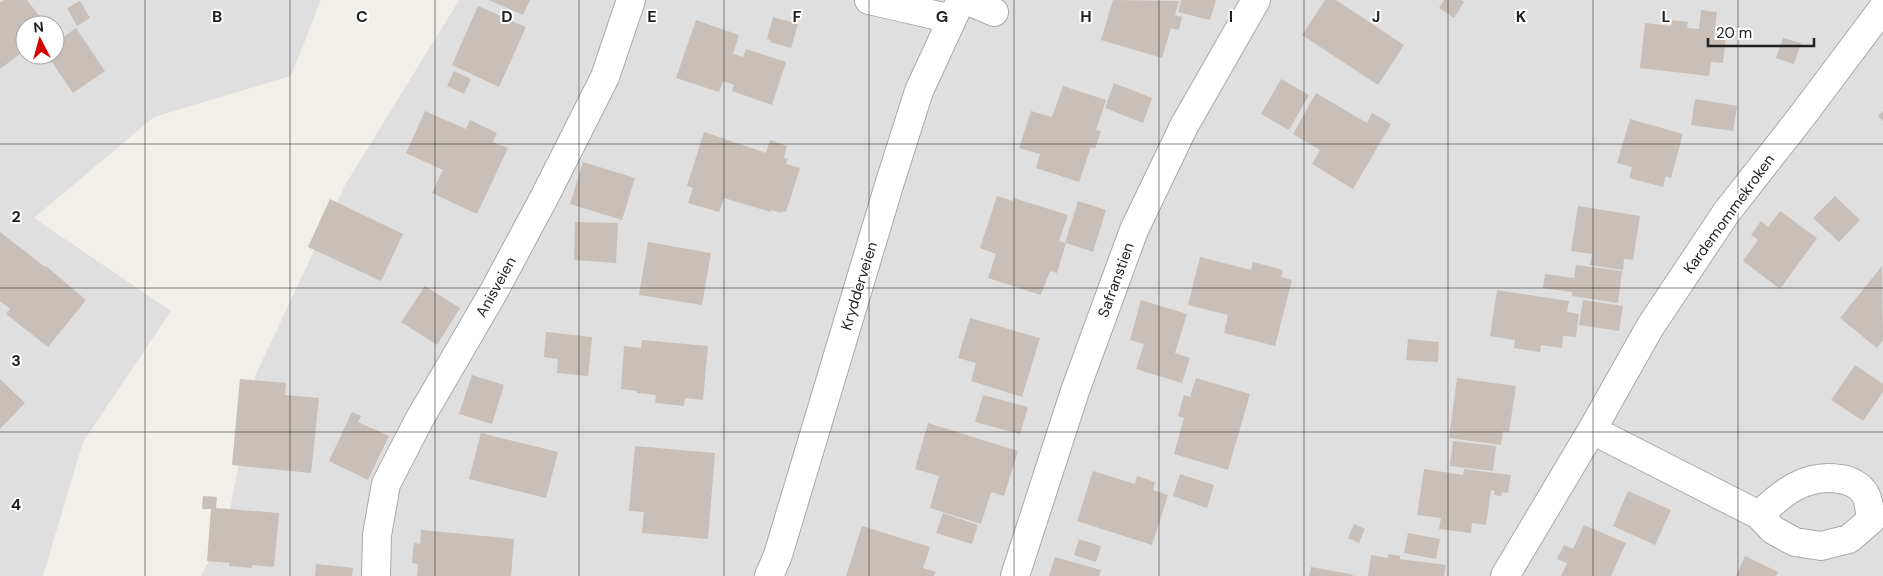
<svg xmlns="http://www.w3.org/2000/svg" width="1883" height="576" font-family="'DM Sans',sans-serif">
<rect width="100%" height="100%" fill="#f2efe9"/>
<path fill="#e0dfdf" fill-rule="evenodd" d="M0,0h321l-30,76 -137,41 -120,101 137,93 -88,131 -40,134h-43zM25,25h30v30h-30z
M459,0h1424v576h-1682l26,-51 29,-151 89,-189z"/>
<path fill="#c7bfb8" d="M4,0h23l19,25h-21v25l-25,19v-66z
M489,0h41l-7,15z
M1113,0l66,1 -4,14 7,2 -3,13 -8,-2 -9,30 -61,-18z
M1181,0h35l-6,20 -32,-8z
M1325,0h11l68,45 -26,40 -76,-50z
M1444,0h17l3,2 -10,16 -15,-10z
M80,1l10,17 -13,8 -10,-18z
M478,6l48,21 -27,60 -47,-22z
M1701,10l16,2 -3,25 12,1 -3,25 -12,-1 -2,14 -69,-8 5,-45 26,3 1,-6 16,2 -1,6 12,1z
M773,17l25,7 -7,24 -21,-6 1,-2 -4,-1z
M696,20l43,15 -6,19 10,3 3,-8 40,13 -14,43 -40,-14 2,-6 -11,-4 -4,11 -43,-14z
M76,28l29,43 -32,22 -26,-38h8v-12z
M1783,38l18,5 -7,21 -18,-6z
M454,71l17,8 -7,15 -17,-8z
M1281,79l28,16 -20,35 -28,-16z
M1114,83l38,15 -9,25 -38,-15z
M1063,86l43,14 -10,30 5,1 -6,18 -4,-2 -12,35 -43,-14 4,-14 -21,-6 12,-37 21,6z
M1316,93l51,30 5,-10 19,11 -38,65 -41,-25 8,-14 -27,-16z
M1695,99l42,7 -4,25 -42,-6z
M425,111l41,18 4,-9 27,13 -4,9 15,6 -31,66 -45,-21 11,-23 -37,-17z
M1883,111v10l-5,-5z
M1630,119l53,15 -12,44 -5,-2 -3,11 -34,-9 3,-11 -15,-4z
M704,132l62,21 4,-13 17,6 -3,12 4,1 -2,5 14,4 -14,44 -3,-1 -1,2 -11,-3v2l-47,-14 -5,14 -31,-9 5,-15 -6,-2z
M583,162l52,16 -13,42 -52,-16z
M997,196l16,5 1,-3 54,17 -9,26 6,2 13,-42 28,9 -13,42 -27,-9 -9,30 -7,-2 -9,24 -53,-17 8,-24 -16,-6z
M1835,196l25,24 -21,22 -26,-24z
M330,199l73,35 -22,47 -73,-34z
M1578,206l62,10 -7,44 -9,-1 -1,11 -33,-5 2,-11 -21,-3z
M1780,211l37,27 -37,51 -37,-28 15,-21 -7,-5 10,-14 7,6z
M575,222l43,1 -2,40 -42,-3z
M0,232l45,35 1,-1 40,34 -38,47 -42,-33 4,-5 -10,-8z
M648,242l63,11 -9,52 -63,-10z
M1200,257l51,13 2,-8 30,8 -2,7 11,3 -17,66 -51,-13 4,-18 -40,-10z
M1576,265l46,6 -4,32 -46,-7v-4l-29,-4 2,-14 29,4z
M1882,266l1,74 -6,8 -37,-30z
M425,286l35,22 -23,37 -36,-23z
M1497,290l72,11 -2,11 12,2 -3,23 -13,-1 -1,12 -21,-3 -1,7 -26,-4 1,-8 -25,-4z
M1141,300l46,14 -12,39 15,5 -8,25 -46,-14 8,-25 -14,-4z
M1583,300l40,6 -4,25 -40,-6z
M970,318l70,20 -18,59 -51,-16 5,-18 -18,-5z
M546,332l46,5 -4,39 -31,-3 1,-14 -14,-2z
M1408,339l31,3 -1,20 -32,-2z
M642,340l66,6 -5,54 -18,-2 -1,8 -29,-3 1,-8 -19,-2v-2l-16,-2 3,-43 17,2z
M1855,365l28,19v8l-20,29 -32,-21z
M472,375l32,10 -12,39 -33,-10z
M1196,378l54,16 -22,76 -54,-16 10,-36 -6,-2 6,-21 6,2z
M1457,378l59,8 -7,46 -6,-1 -2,14 -52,-7z
M0,379l25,24 -25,26z
M240,379l46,4 -1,12 34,3 -8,75 -79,-8z
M983,395l45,12 -8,27 -45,-12z
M352,412l9,4 -3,6 31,14 -21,44 -39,-19z
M928,423l90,28 -14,45 -13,-4 -10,32 -51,-16 9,-32 -24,-7z
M481,433l77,19 -12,46 -77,-19z
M1453,441l43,5 -3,25 -43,-5z
M635,446l80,7 -7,86 -66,-6 2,-21 -15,-1z
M1424,469l39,6 1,-6 47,6 -3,18 -6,-1 -1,4 -7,-1 1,-4 -4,-1 -5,35 -14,-2 -1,10 -32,-4 2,-11 -24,-3z
M1093,471l42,13 2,-8 18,6 -2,8 15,5 -16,50 -75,-24z
M1180,474l34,11 -7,23 -34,-12z
M1628,491l43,19 -16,35 -42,-19z
M203,496l14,1 -1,11 63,5 -5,54 -22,-2v3l-23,-2v-3l-22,-2 4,-52h-9z
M943,513l35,12 -6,19 -36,-11z
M1354,524l11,5 -6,14 -11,-5z
M1584,525l42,18 -15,33h-50l6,-13 -10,-4 7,-14 9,4z
M862,526l68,21 -7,21 13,4 -2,4h-88z
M421,530l93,9 -3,37h-94l1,-12 -6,-1 2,-20 6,1z
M1408,533l32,6 -4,20 -32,-6z
M1079,539l22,7 -5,16 -22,-7z
M1388,554l12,2v3l46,6 -2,11h-76l3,-21 17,3z
M1745,556l33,16 -2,4h-40z
M1055,557l46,13 -2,6h-50z
M316,564l37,4 -1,8h-37z
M1311,567l39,7 4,2h-45z"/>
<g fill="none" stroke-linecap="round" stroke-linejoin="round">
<g stroke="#a9a9a9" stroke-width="30">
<path id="minor" d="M869,0l83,19
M966,0l28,12
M1592,430l167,85 14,15 22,12 26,4 28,-7 22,-19c-1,-8 -2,-20 -6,-26 -5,-9 -16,-14 -25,-15 -34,-6 -58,14 -81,36
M376,576l1,-41 9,-51 33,-64 74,-127 52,-97 60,-119 26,-77
M769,576l9,-21 112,-373 29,-91 42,-91
M1015,576l60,-185 59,-161 50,-104 72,-126
M1505,576l87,-146 58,-103 76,-114 76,-97 81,-108"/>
</g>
<use href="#minor" stroke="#fff" stroke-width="28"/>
</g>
<path fill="none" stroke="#222" stroke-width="1" stroke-opacity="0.55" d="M145,0v576M290,0v576M435,0v576M579,0v576M724,0v576M869,0v576M1014,0v576M1159,0v576M1304,0v576M1448,0v576M1593,0v576M1738,0v576M0,144h1883M0,288h1883M0,432h1883"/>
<g text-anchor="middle" stroke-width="4" stroke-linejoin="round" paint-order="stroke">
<g font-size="15" fill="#222" stroke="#fff">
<text transform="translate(1729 214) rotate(-54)" y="5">Kardemommekroken</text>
<text transform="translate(1116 280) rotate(-70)" y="5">Safranstien</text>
<text transform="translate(859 286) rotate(-73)" y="5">Krydderveien</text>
<text transform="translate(496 287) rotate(-61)" y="5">Anisveien</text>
</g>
</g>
<g font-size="16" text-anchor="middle" font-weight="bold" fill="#222" stroke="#fff" stroke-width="4" stroke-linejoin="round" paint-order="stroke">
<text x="217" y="22">B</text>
<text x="362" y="22">C</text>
<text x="507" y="22">D</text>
<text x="652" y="22">E</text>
<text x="797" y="22">F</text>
<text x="942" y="22">G</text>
<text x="1086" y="22">H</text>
<text x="1231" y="22">I</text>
<text x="1376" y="22">J</text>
<text x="1521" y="22">K</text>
<text x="1666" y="22">L</text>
<text x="16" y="222">2</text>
<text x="16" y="366">3</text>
<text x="16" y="510">4</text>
</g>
<g transform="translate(40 40) rotate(354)"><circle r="24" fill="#ffffff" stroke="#a7a7a7"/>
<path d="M0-4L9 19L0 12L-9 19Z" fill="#d40000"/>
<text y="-8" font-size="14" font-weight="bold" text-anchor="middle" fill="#222222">N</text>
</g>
<path d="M1708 38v8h106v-8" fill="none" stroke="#222222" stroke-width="2.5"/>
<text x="1716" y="38" font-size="15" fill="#222222" stroke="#ffffff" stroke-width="4" paint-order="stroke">20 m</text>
</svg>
